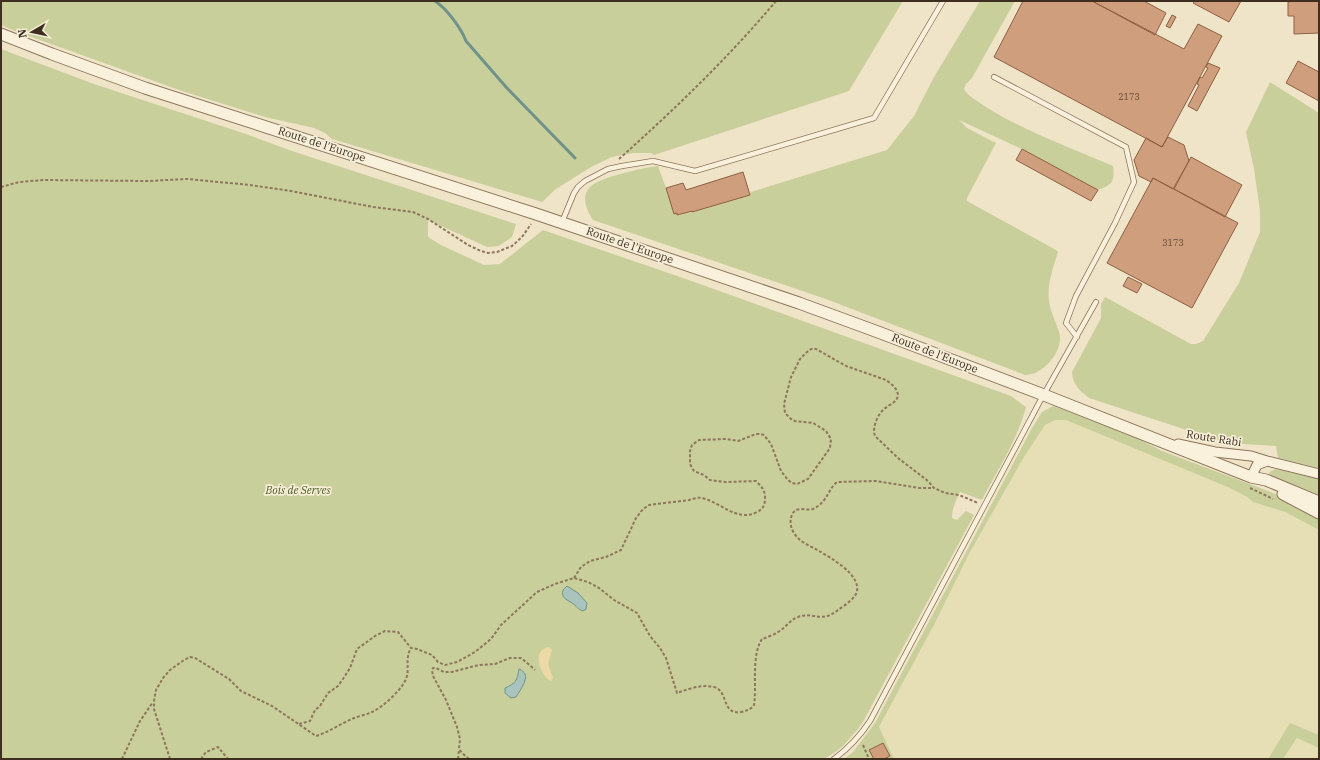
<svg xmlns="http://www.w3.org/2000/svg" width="1320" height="760" font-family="'IBM Plex Serif',serif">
<rect width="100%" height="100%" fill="#f0e4c8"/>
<path fill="#e6deb5" d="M1066,419l164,69 17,9 6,5 32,10 34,18v205l-29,-11 -22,35h-374l-15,-32 56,-104 34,-69 55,-97 21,-32 10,-5z
M1297,738l22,10v11h-36z"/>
<path fill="#c9cf9b" d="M1,1h902l-54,90 -195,64 -3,-2h-18l-21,4 -21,10 -35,22 -14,13 -210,-63 -7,-6 -11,-5 -49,-11 -86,-27 -164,-59 -14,-6z
M980,1h35l-43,77 -6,6 -2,5c5,8 12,11 19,16 38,25 88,43 130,61 2,16 -1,19 -15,24l-76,-41 -63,-29 8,8 29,15 -29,55v3l89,49 2,2c-5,16 -11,32 -9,48 1,11 7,22 10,32 5,15 -9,34 -22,40 -3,2 -8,2 -12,3l-202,-77 -230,-78c-6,-9 -12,-23 -4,-32 9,-11 54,-20 69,-22l8,22 8,26 3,-1v2l15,-4v1l57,-17 2,-3 136,-42 27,-34 20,-39z
M1,49l93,35 152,50 46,17 224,73 -4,13 -13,9 -12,1 -59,-27v17l13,8 43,20 16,-1 43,-34 143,49 325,117 15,11c-8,32 -29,64 -44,93l-22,-8c-4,8 -8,16 -8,26l5,2 9,-9 8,4 -110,205 -6,9 -15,17 -9,7 -10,6h-823z
M1270,82l49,31v355l-41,-10 -2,-12 -50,-3 -137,-45c-10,-8 -16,-13 -17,-26l29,-54v-14l4,-7 86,47h5l7,-3 36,-58 21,-51v-21l-6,-42 -8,-37z
M1053,406l10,3 74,29 25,13 111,42 29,14 17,11v12l-34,-18 -32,-10 -6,-5 -17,-9 -164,-68h-11l-10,5 -21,32 -55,97 -34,69 -56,104 15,32h-50l9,-7 22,-29 157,-295 10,-16z
M1276,469l43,10v16l-49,-20 -1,-2 2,-2z
M1290,723l29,12v13l-22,-10 -14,21h-15z"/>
<path fill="#ecd9a5" d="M549,647l3,3 -4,14 5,14 -2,3c-8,-2 -22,-31 -2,-34z"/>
<path fill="#a9c4bc" stroke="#6f938a" d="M567,586l11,7 9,10 -1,6 -3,2c-6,-2 -6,-5 -11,-8 -6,-4 -11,-5 -9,-13z
M519,669h1c2,2 4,3 5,5 3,6 -6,18 -9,23l-5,1 -6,-5v-5c11,-5 12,-7 14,-19z"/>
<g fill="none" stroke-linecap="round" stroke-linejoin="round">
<path stroke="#6f938a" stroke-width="3" d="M435,1c12,8 26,27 31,40l40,46 69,71"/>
</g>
<path fill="#cf9f7d" stroke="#8d5f41" d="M1023,1h69l92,48 14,-25 24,12 -60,111 -168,-90z
M1092,1h52l22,12 -11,22z
M1195,1h46l-12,21 -36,-19z
M1293,1h26v32l-25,1v-18h-6v-14z
M1172,15l4,2 -6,11 -4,-2z
M1298,61l21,11v29l-33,-18z
M1208,63l12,5 -23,43 -9,-5 11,-21 -2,-1 3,-7 2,1 6,-10 -2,-1z
M1168,137l16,8 5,16 -16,28 -20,-11 -2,4 -12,-6 -5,-16 12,-22 16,9z
M1022,149l76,41 -7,11 -75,-41z
M1191,157l51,28 -17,32 -51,-28z
M743,172l7,23 -58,17v-1l-15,4v-2l-3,1 -8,-26 17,-5 3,7z
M1153,178l85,45 -46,85 -85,-45z
M1128,277l14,7 -5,9 -14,-7z
M883,743l7,13 -6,3h-10l-5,-9z"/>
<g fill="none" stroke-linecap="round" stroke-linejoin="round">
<g stroke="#8d765c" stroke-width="6">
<path id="service" d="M994,77l132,70 8,35 -19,41 -39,73 -10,27 11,14
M562,222l12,-29 4,-6 7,-6 23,-12 14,-3 31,-5 42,10 179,-53 69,-117
M834,759c15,-11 26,-23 36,-38l169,-318 57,-101"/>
</g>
<g stroke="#8d765c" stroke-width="11">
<path id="minor" d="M1178,444l37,8 36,4 16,5 52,13
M1251,477l6,-12 10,-4"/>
</g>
<g stroke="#8d765c" stroke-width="13">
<path id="tertiary" d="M1,34l51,20 93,34 391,126 263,89 79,29 166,63 207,82 15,3 53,22
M1283,494l36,19"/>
</g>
<path stroke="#8d765c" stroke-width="2" stroke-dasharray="3 2" stroke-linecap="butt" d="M619,159c56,-50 109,-101 157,-158
M1,187l18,-5 25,-2 104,1 39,-2 63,6 41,6 82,16 40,5 15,7 40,26 13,6 7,2 9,-1 15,-6 10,-9 9,-13
M1250,488l23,11
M574,578l7,-11 9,-6 16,-4 15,-7 15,-32 7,-9 6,-4c13,-2 27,-3 40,-5 4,-1 9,-3 12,-2 19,3 36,25 56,14 7,-4 8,-7 8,-15 0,-7 -4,-11 -9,-16l-31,1 -15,-2 -6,-5 -10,-4 -4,-7v-13l2,-6 7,-5 27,-1 12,2 18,-7h4l4,1 7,9 10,27 7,9 4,3 5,1 11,-5 22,-31 1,-9 -5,-8 -8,-5 -5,-3 -18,-2 -3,-1 -7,-7 -1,-9 7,-27 9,-18 7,-7 4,-3h5l9,5 21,12 40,14c6,4 16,12 10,20 -3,4 -9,6 -13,10 -6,6 -11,18 -8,26l23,22 30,23 6,7 11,5 14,2 19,8
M299,724l11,-3 5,-11 5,-4 8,-13 10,-7 5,-7 7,-11 7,-19 18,-13 10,-5 13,1 13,16 6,1 15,6 6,7 7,3 12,-3 18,-10 16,-13 10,-14 36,-33 18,-8 19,-6 14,4 11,6 15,12 23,13 13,23 10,12 6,10 11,35c11,-4 24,-9 37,-6 15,4 7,28 27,25 6,-1 10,-3 13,-7 3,-20 -3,-49 8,-66 6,-2 14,-5 19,-9 6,-4 10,-11 17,-13 16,-6 23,7 40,-7 6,-4 18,-12 19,-19 3,-17 -26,-33 -38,-40 -6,-4 -13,-6 -19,-11 -7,-6 -13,-17 -7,-27 5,-7 13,-2 20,-4 15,-7 14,-19 24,-27l38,-1 45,7h14
M863,745l6,14
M122,759l18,-38 13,-19
M170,759l-16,-50v-8l2,-11 7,-12 7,-8 14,-10 6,-3 5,1 34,21 12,12 31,15 44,30c13,-4 24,-12 36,-17 6,-3 14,-4 20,-7 11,-5 28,-21 33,-31 6,-11 -1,-21 6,-33
M201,759l5,-7 12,-5 10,12
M458,759l1,-10
M469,759l-7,-6 -3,-4 1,-10 -3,-12 -11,-27 -13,-24 -1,-6 1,-2h3l8,4h8l27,-7 16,-1 15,-6h11l5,4 9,8"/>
<use href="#service" stroke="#faf1dc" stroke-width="4.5"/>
<use href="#minor" stroke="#faf1dc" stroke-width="9"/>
<use href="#tertiary" stroke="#faf1dc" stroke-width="11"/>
</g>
<g text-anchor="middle" stroke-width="3.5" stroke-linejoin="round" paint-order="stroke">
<g font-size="9" fill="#624a37">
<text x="1129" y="100">2173</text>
<text x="1173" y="246">3173</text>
</g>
<g font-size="11" fill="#3d2e20" stroke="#f7eed8">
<text transform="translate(322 144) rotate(18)" y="4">Route de l'Europe</text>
<text transform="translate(630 245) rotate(19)" y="4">Route de l'Europe</text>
<text transform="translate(935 353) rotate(21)" y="4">Route de l'Europe</text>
<text transform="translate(1214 438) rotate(9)" y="4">Route Rabi</text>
</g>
<g font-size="11" font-style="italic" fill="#4d5a26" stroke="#f7eed8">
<text x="298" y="494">Bois de Serves</text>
</g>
</g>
<rect width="1320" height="760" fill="none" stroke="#3d2e20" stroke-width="4"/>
<g transform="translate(32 32) rotate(261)" stroke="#f7eed8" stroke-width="3" paint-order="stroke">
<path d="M0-3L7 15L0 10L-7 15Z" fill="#3d2e20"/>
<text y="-6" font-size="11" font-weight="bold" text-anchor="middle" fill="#3d2e20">N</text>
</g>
</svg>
